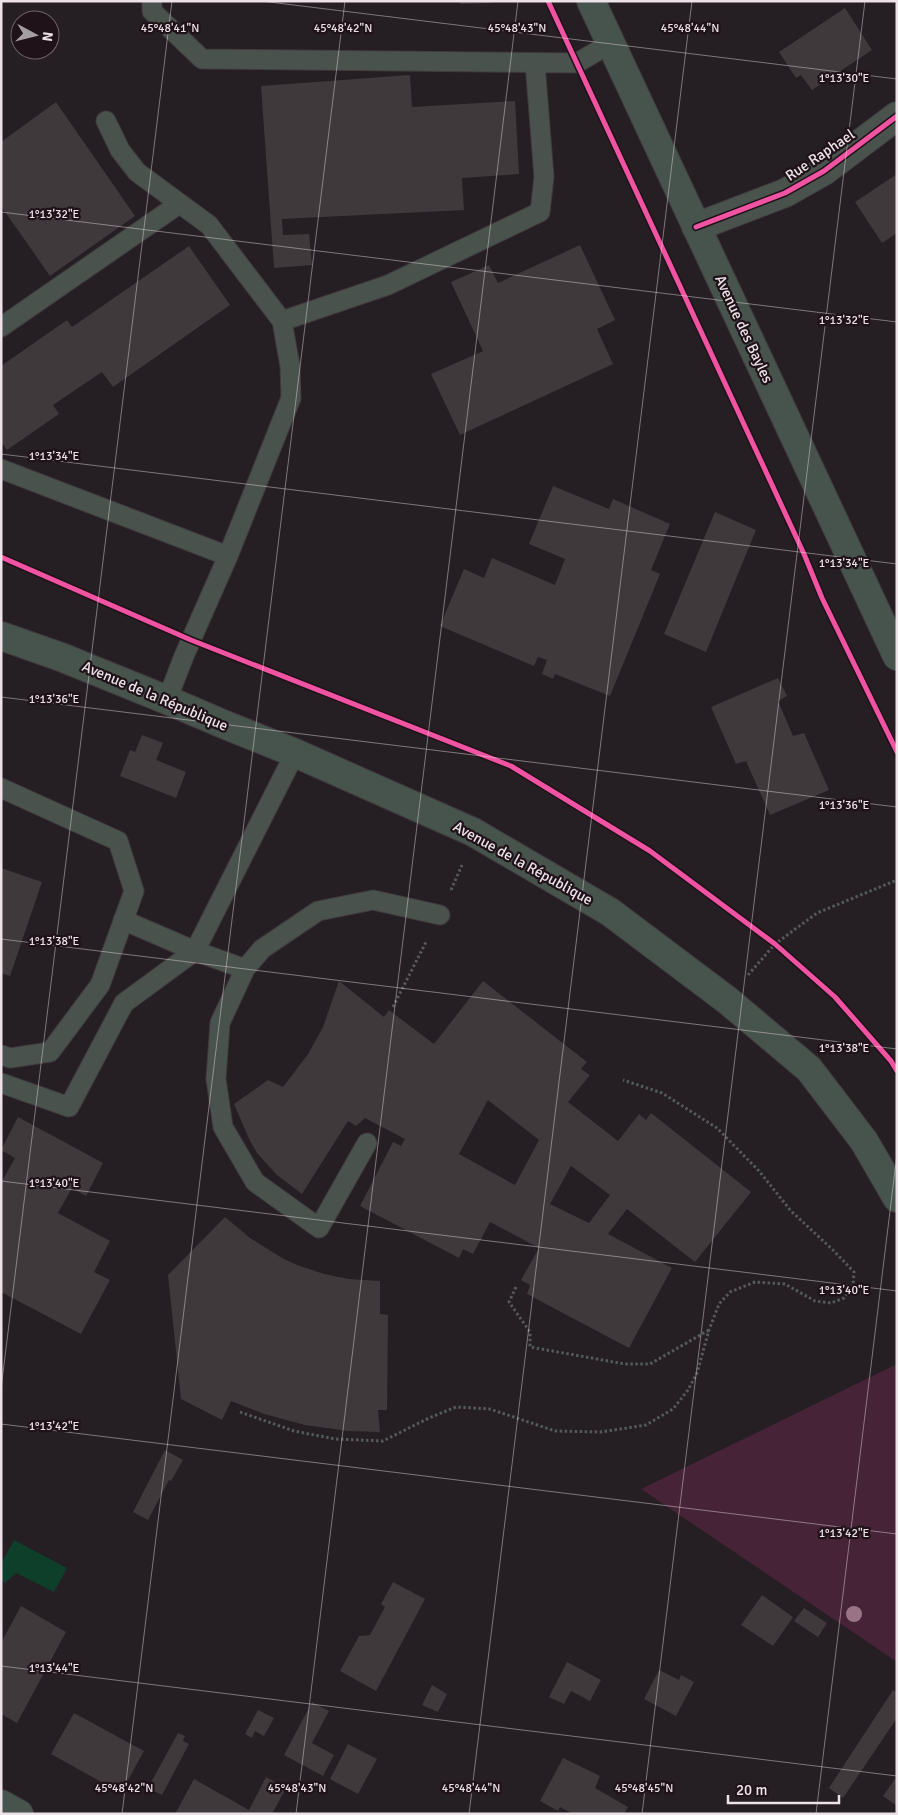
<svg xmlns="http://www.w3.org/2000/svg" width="898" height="1815" font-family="Signika,sans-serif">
<rect width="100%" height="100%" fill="#251e22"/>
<path fill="#472337" d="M897,1364v298l-256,-173z"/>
<path fill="#0d3f2b" d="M14,1540l53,28 -13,24 -38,-19 -11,10 -4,-3v-16z"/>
<path fill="#3f393c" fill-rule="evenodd" d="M459,1h33v2l-32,1z
M845,8l27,42 -60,40 -11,-15 -5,3 -17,-26z
M410,75l2,32 103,-6 4,73 -57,4 2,32 -182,9 1,16 26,-1 3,31 -38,3 -13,-182z
M56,102l79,114 -85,60 -49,-70v-64z
M897,174v59l-15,10 -27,-41z
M580,245l35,75 -18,9 16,35 -153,71 -29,-61 52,-23 -32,-69 38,-17 9,18z
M189,246l41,59 -117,82 -11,-15 -49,33 6,9 -52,36 -6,-8v-76l66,-46 5,7z
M553,486l56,23 4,-10 57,25 -19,46 9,4 -50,122 -55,-22 -2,5 -11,-5 5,-14 -9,-3 -4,9 -94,-40 24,-57 20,9 8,-20 63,27 10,-26 -36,-15z
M715,512l41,18 -50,122 -42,-18z
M778,678l9,18 -9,5 15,35 11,-3 25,57 -59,25 -24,-54 -10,3 -25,-57z
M142,735l21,8 -7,17 30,12 -10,26 -56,-22 10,-26 5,2z
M1,868l41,14 -32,94 -9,-3z
M339,981l45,36 5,-7 45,34 49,-63 104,81 -6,7 9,6 -22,27 50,39 21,-27 7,6 5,-7 100,79 -56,70 -68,-53 -19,25 64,34 -43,80 -102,-54 3,-9 -9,-5 18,-32 -49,-26 -17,32 -10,-5 -4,9 -99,-52 33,-64 8,4 4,-7 -40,-21 -9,8 -8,-5 -46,73 -25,-19 -20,-22 -7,-12 -16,-37 34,-24 15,7 25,-33 15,-27zM488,1100l51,40 -24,45 -56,-31zM571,1166l39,29 -21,28 -39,-19z
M18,1117l85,46 -17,33 -14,-8 -14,25 52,28 -16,31 16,8 -29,54 -80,-42v-109l14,-25 -14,-8z
M225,1217l25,21 32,20 15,7 27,9 25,5 31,2v33l8,1 -1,95h-9l2,22 -32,-1 -43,-6 -41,-11 -33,-13 -9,19 -41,-21 -13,-124z
M165,1450l18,10 -12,21 -2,-1 -21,40 -15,-8z
M393,1582l32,17 -49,92 -36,-20 19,-35 11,-1 15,-28 -4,-3z
M762,1595l31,22 -20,29 -32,-21z
M21,1606l45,26 -49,91 -16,-9v-71z
M804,1608l23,15 -9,14 -24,-16z
M567,1662l34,18 -11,21 -19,-10 -7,13 -15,-7z
M659,1670l20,10 2,-5 13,7 -18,34 -32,-17z
M432,1685l15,9 -9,18 -16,-7z
M893,1690l4,2v26l-54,80 -14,-10z
M312,1702l17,9 -17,32 22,12 -11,21 -39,-21z
M258,1710l16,8 -10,18 -9,-5 -3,7 -7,-4z
M74,1713l70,38 -23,42 -70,-39z
M178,1733l7,3 -2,5 6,3 -27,51 -14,-7z
M348,1744l29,15 -19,35 -28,-15z
M563,1758l37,18 -5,12 33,19 -4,7h-51l-13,-7 -2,4 -18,-10z
M897,1776v30l-14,-10z
M266,1777l20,11 -14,26h-97l19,-35 55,31z"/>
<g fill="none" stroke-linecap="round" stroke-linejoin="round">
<g stroke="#403a3e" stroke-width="21">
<path id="service" d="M152,1v10l50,48 375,4 34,-20
M106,121l14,29 17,22 72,53 73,96 8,45 1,32 -63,158 -44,100 -17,44
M282,321l106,-36 152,-73 4,-35 -9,-114
M1,327l178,-123
M1,469l227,87
M1,788l117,53 16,50 -34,94 -50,67 -40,6 -9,-3
M123,920l72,31
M245,969l-50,-18 100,-198
M1,1083l68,24 55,-104 71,-52
M367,1143l-48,85 -64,-46 -32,-55 -7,-48 4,-56 25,-54 17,-20 56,-38 55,-11 67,15"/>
</g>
<g stroke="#403a3e" stroke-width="30">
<path id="minor" d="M696,227l89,-34 39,-22 73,-55"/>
</g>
<g stroke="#403a3e" stroke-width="30">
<path id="secondary" d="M591,1l306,655
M1,636l60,21 106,43 56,24 72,29 178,79 137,80 117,88 82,69 55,72 33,57
M1,1804l18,10"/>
</g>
<path stroke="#555957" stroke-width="3" stroke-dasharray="2.5 2.5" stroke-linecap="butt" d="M451,890l11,-25
M748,975l27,-31 42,-31 80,-33
M393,1007l34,-67
M516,1287l-7,15 21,30v15l95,17h25l59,-34
M240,1412l54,19 41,8 48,2 46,-23 27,-11 34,2 65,22 46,1 45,-7 27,-16 15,-19 9,-17 12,-43 10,-26 11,-12 25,-10 30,2 30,17 16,2 13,-5 9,-12 1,-14 -21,-22 -42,-39 -32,-40 -42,-43 -55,-35 -39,-13"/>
<use href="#service" stroke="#49524d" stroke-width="19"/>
<use href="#minor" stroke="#49524d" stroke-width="28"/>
<use href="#secondary" stroke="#47534d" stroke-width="28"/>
<g stroke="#1f1218" stroke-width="8">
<path id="cycleway" d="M548,1l256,553 18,44 75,154
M696,227l89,-34 39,-22 73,-55
M1,557l190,83 320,126 139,85 125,93 60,53 56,64 6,10"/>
</g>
<use href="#cycleway" stroke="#f153a3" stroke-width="5"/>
</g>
<circle fill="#9a7387" cx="854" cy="1614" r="8"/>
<path fill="none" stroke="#ece2e7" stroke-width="1" stroke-opacity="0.45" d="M261,1l636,78M1,212l896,110M1,454l896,110M1,697l896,110M1,939l896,110M1,1181l896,110M1,1389l171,-1388M1,1424l896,110M1,1666l896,110M122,1814l223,-1813M296,1814l222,-1813M469,1814l223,-1813M642,1814l223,-1813M816,1814l81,-660"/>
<g text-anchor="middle" stroke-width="4.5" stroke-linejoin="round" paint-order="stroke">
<g font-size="15" fill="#ece2e7" stroke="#1f1218">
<text transform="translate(820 155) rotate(-34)" y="5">Rue Raphael</text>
<text transform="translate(744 329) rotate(65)" y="5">Avenue des Bayles</text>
<text transform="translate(155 696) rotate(23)" y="5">Avenue de la République</text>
<text transform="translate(523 863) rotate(29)" y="5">Avenue de la République</text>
</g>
</g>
<g font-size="12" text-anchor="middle" fill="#ece2e7" stroke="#1f1218" stroke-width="4.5" stroke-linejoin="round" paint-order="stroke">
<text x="170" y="32">45°48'41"N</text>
<text x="343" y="32">45°48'42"N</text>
<text x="517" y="32">45°48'43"N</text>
<text x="690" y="32">45°48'44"N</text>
<text x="844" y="82">1°13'30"E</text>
<text x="54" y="218">1°13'32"E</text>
<text x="844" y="324">1°13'32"E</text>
<text x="54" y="460">1°13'34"E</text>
<text x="844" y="567">1°13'34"E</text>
<text x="54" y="703">1°13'36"E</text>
<text x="844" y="809">1°13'36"E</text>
<text x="54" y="945">1°13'38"E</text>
<text x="844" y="1052">1°13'38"E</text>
<text x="54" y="1187">1°13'40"E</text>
<text x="844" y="1294">1°13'40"E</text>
<text x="54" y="1430">1°13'42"E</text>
<text x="844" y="1537">1°13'42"E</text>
<text x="54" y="1672">1°13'44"E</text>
<text x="124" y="1792">45°48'42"N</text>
<text x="297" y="1792">45°48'43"N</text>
<text x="471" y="1792">45°48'44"N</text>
<text x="644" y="1792">45°48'45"N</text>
</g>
<rect width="898" height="1815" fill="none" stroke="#ece2e7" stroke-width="5"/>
<g transform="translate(35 35) rotate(97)"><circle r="24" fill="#1f1218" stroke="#71656b"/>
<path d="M0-4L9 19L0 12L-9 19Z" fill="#a69da2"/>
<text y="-8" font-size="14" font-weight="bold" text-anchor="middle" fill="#ece2e7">N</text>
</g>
<path d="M728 1795v8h111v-8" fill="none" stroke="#ece2e7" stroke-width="2.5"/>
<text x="736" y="1795" font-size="15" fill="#ece2e7" stroke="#1f1218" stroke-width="4" paint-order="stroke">20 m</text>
</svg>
